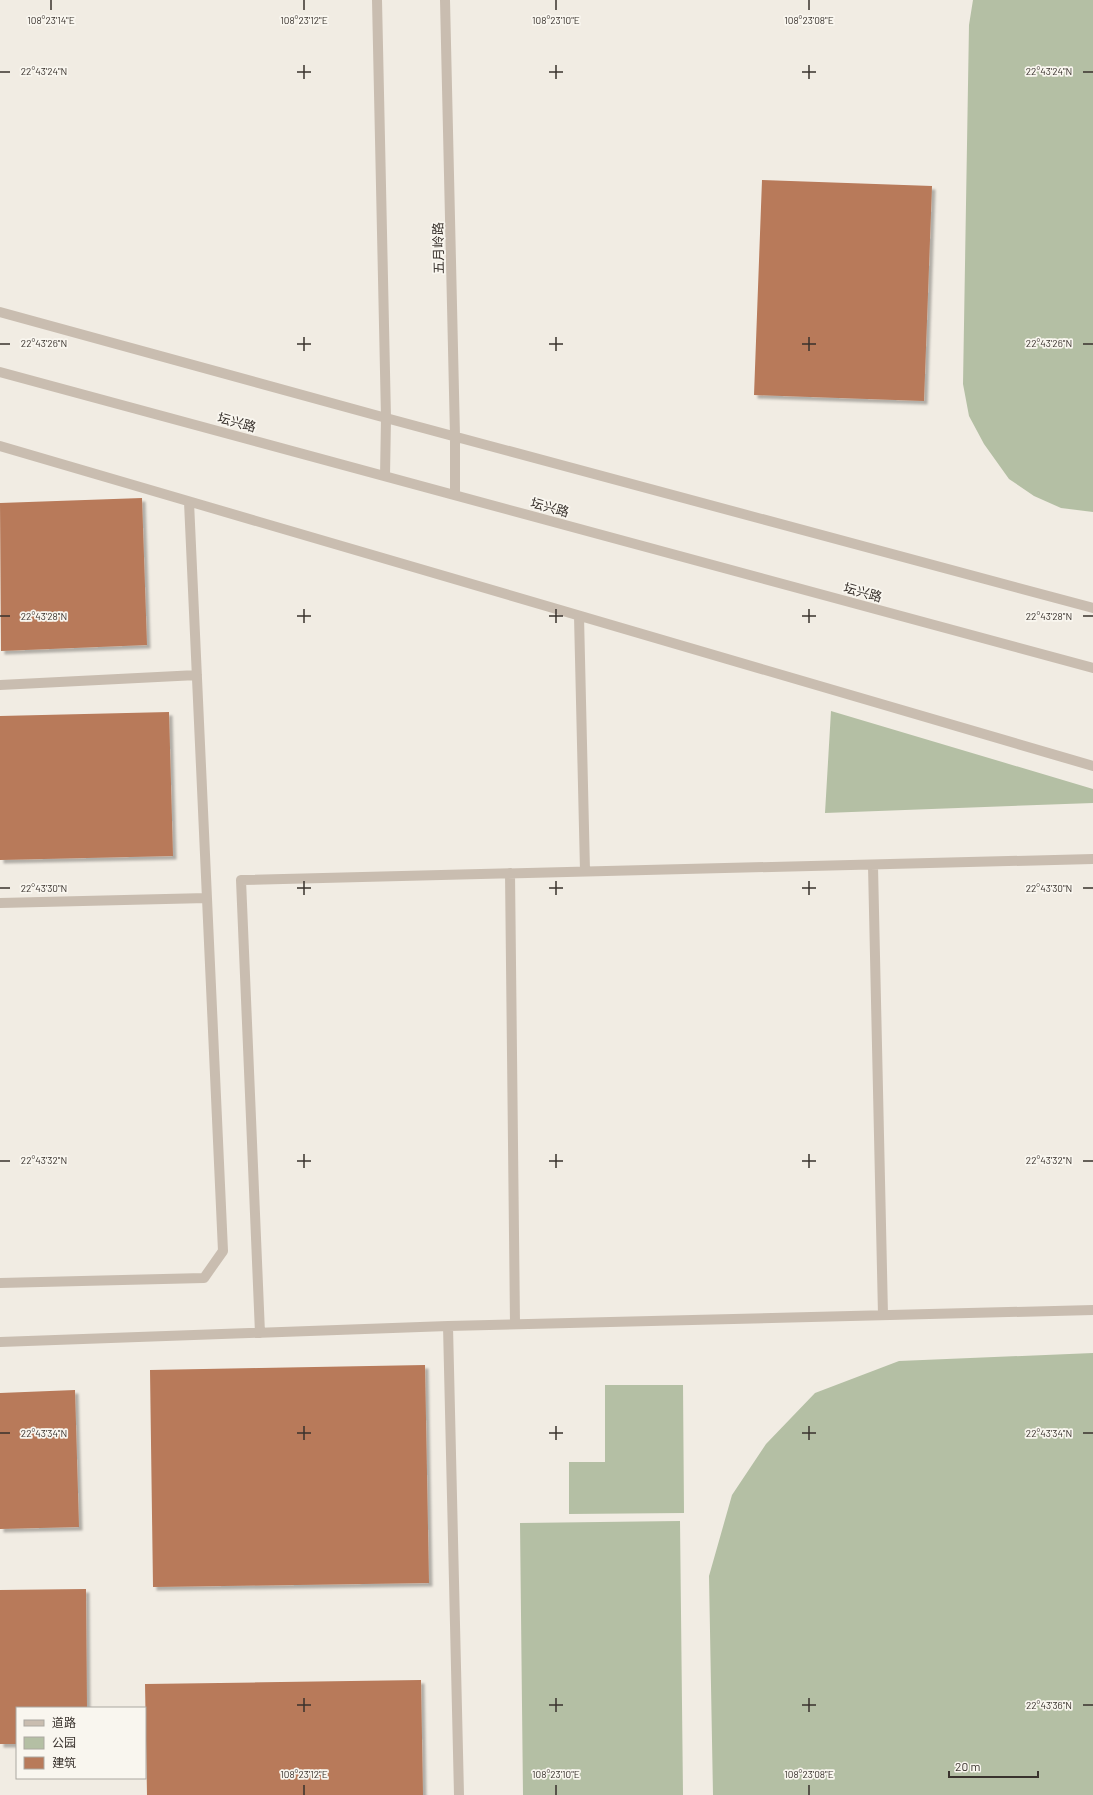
<svg xmlns="http://www.w3.org/2000/svg" width="1093" height="1795" font-family="Barlow,'Noto Sans SC',sans-serif">
<defs>
<filter id="shadow"><feDropShadow dx="3.5" dy="3.5" stdDeviation="1" flood-color="#0004"/></filter>
</defs>
<rect width="100%" height="100%" fill="#f1ece3"/>
<path fill="#b4bfa4" d="M973,0h120v512l-32,-4 -27,-12 -25,-17 -25,-35 -15,-28 -6,-32 6,-359z
M831,711l262,78v14l-268,10z
M1093,1353v442h-380l-4,-219 23,-81 34,-51 49,-51 84,-32z
M605,1385h78l1,128 -115,1v-52h36z
M680,1521l3,274h-160l-3,-272z"/>
<path fill="#b87a5a" filter="url(#shadow)" d="M762,180l170,6 -8,215 -170,-6z
M142,498l5,147 -146,6 -1,-148z
M169,712l4,144 -173,4v-144z
M425,1365l4,218 -276,4 -3,-217z
M75,1390l4,137 -79,2v-136z
M86,1589l1,119h-70v36h-17v-154z
M421,1680l2,115h-276l-2,-111z"/>
<g fill="none" stroke-linecap="round" stroke-linejoin="round">
<path stroke="#c9bdb0" stroke-width="10" d="M377,0l9,418 -1,58
M445,0l10,436v58
M0,312l386,106 707,190
M0,372l1093,296
M0,446l1093,320
M579,616l6,255
M0,685l197,-10
M873,866l10,449
M510,873l5,451
M0,903l207,-5
M0,1283l204,-5 19,-27 -34,-749
M448,1326l11,469
M260,1333l-19,-453 852,-21
M0,1342l448,-16 645,-16"/>
</g>
<path fill="none" stroke="#39322d" stroke-width="1.5" d="M51,0v10M304,0v10M556,0v10M809,0v10M304,65v14M556,65v14M809,65v14M0,72h10M297,72h14M549,72h14M802,72h14M1083,72h10M304,337v14M556,337v14M809,337v14M0,344h10M297,344h14M549,344h14M802,344h14M1083,344h10M304,609v14M556,609v14M809,609v14M0,616h10M297,616h14M549,616h14M802,616h14M1083,616h10M304,881v14M556,881v14M809,881v14M0,888h10M297,888h14M549,888h14M802,888h14M1083,888h10M304,1154v14M556,1154v14M809,1154v14M0,1161h10M297,1161h14M549,1161h14M802,1161h14M1083,1161h10M304,1426v14M556,1426v14M809,1426v14M0,1433h10M297,1433h14M549,1433h14M802,1433h14M1083,1433h10M304,1698v14M556,1698v14M809,1698v14M297,1705h14M549,1705h14M802,1705h14M1083,1705h10M304,1785v10M556,1785v10M809,1785v10"/>
<g text-anchor="middle" stroke-width="3.5" stroke-linejoin="round" paint-order="stroke">
<g font-size="13" fill="#39322d" stroke="#f9f6ef">
<text transform="translate(438 248) rotate(-91)" y="5">五月岭路</text>
<text transform="translate(237 422) rotate(15)" y="5">坛兴路</text>
<text transform="translate(550 507) rotate(15)" y="5">坛兴路</text>
<text transform="translate(863 592) rotate(15)" y="5">坛兴路</text>
</g>
</g>
<g font-size="10" text-anchor="middle" fill="#39322d" stroke="#f9f6ef" stroke-width="3.5" stroke-linejoin="round" paint-order="stroke">
<text x="51" y="24">108°23'14"E</text>
<text x="304" y="24">108°23'12"E</text>
<text x="556" y="24">108°23'10"E</text>
<text x="809" y="24">108°23'08"E</text>
<text x="1049" y="75">22°43'24"N</text>
<text x="44" y="75">22°43'24"N</text>
<text x="1049" y="347">22°43'26"N</text>
<text x="44" y="347">22°43'26"N</text>
<text x="1049" y="620">22°43'28"N</text>
<text x="44" y="620">22°43'28"N</text>
<text x="1049" y="892">22°43'30"N</text>
<text x="44" y="892">22°43'30"N</text>
<text x="1049" y="1164">22°43'32"N</text>
<text x="44" y="1164">22°43'32"N</text>
<text x="1049" y="1437">22°43'34"N</text>
<text x="44" y="1437">22°43'34"N</text>
<text x="1049" y="1709">22°43'36"N</text>
<text x="304" y="1778">108°23'12"E</text>
<text x="556" y="1778">108°23'10"E</text>
<text x="809" y="1778">108°23'08"E</text>
</g>
<rect x="16" y="1707" width="130" height="72" fill="#f9f6ef" stroke="#aca8a1"/>
<rect x="24" y="1720" width="20" height="6" fill="#c9bdb0" stroke="#aca8a1"/>
<text x="52" y="1727" font-size="12" fill="#39322d">道路</text>
<rect x="24" y="1737" width="20" height="12" fill="#b4bfa4" stroke="#aca8a1"/>
<text x="52" y="1747" font-size="12" fill="#39322d">公园</text>
<rect x="24" y="1757" width="20" height="12" fill="#b87a5a" stroke="#aca8a1"/>
<text x="52" y="1767" font-size="12" fill="#39322d">建筑</text>
<path d="M949 1771v6h89v-6" fill="none" stroke="#39322d" stroke-width="2"/>
<text x="955" y="1771" font-size="12" fill="#39322d" stroke="#f9f6ef" stroke-width="3" paint-order="stroke">20 m</text>
</svg>
